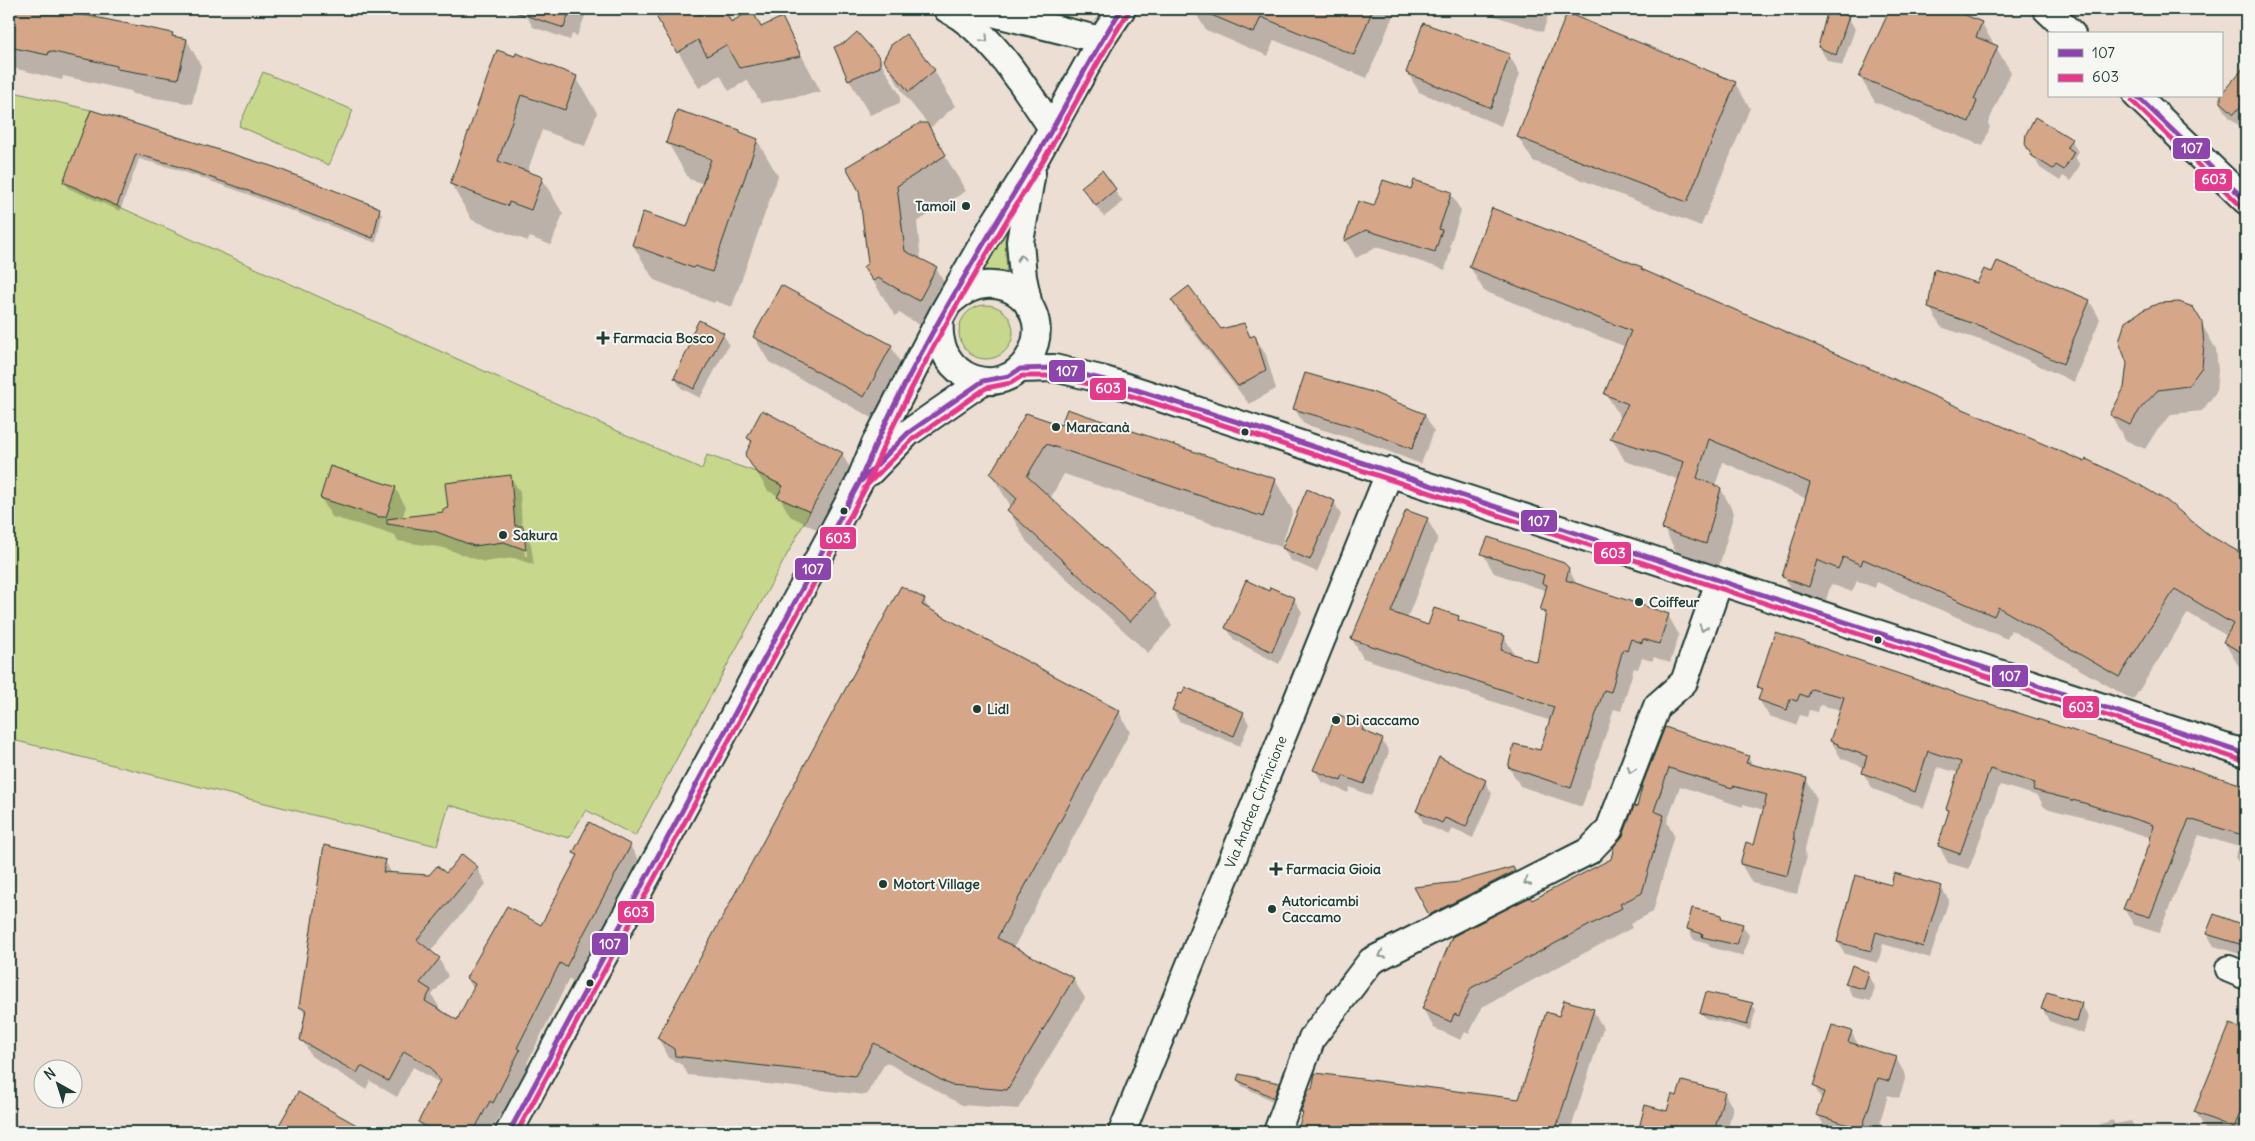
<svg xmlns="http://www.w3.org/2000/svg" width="2255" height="1141" font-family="Delius,sans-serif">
<rect width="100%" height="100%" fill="#ecded2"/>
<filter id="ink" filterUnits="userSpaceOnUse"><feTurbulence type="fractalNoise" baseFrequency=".02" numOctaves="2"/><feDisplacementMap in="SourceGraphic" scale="10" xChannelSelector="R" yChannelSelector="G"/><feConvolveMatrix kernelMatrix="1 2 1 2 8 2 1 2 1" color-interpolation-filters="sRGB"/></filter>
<g filter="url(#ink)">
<path fill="#c7d78c" stroke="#738a60" d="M263,72l90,38 -24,55 -90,-39z
M9,91l82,19 -27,72 638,287 5,-14 49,17 27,14 -5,11 32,15 -175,324 -49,-26 -17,28 -120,-33 -12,41 -428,-107z
M1008,224l-3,15 2,36 -8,-4 -19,-1z
M959 332a27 27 0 1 1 54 0a27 27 0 1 1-54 0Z"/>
<path fill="#0003" fill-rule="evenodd" d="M9,9h40l123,25 2,4 13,2 14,26 -9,38 -59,-10 -2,-3 -68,-15 -1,4 -53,-13z
M528,9h60l-11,27 -5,-2 -2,6 -37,-13 -7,-12z
M676,9h20l4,7 15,-7h8l8,14 30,5 21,-10 39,74 -60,11 -14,-23 -18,11 -9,-16 -21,13 -40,-70z
M1193,9h203l-29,69 -93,-38 -6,16 -62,-26z
M1474,9h76l-7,23z
M1891,9h57l33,14 30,49 -23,51 2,4 -7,19 -108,-44 -15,-25z
M1848,17l7,12 -13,37 -15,-6 -8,-13z
M847,43l32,16 21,36v8l-30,12 -21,-35z
M1509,55l11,19 -19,52 -82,-34 -11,-19z
M884,60l50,10 21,36 -26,23 37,62 -49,31 4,39 15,7 20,36 -17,32 -40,-23 -4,3 -30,-48 4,-4 -8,-73 67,-67 -23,-28z
M2246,67v65l-17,-15 -11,-18z
M576,77l21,36 -12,33 -43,-16 -15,43 15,5 21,36 -12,31 -21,-8 -2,4 -56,-21 -21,-36 36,-99z
M1735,83l15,25 -49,118 -168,-65 -15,-24z
M91,112l288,97 3,6 -6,28 -137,-52 -67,-23 -33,-9 -19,52 -52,-23 -3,-6z
M741,134l16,6 21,36 -46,131 -17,-6 -1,2 -60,-23 -21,-35 55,-16 16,-45 -15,-5 -21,-36z
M2071,140l7,12 -3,5 5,8 -9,16 -8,-5 -3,5 -20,-13 -13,-24z
M1101,172l22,30 -19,15 -22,-30z
M1411,191l40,3 10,17 -11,34 1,4 -6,21 -68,-23 -21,11 -10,-17 12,-39 17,6z
M1470,267l171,1 2,3 565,265 38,22v112l-8,-5 -14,-23 3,-6 -39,-23 -55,87 -122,-70 -4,9 -130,-57 -2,6 -18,-7 -5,11 -21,-8 -8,26 -26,-9 -13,-24 23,-78 -84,-37 -8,24 6,3 13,24 -15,54 -42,-14 -13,-24 16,-49 -55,-19 -13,-23 9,-20 -15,-24 20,-47 -142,-56z
M1977,285l112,15 11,19 -26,63 -79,-37 -54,-18 -11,-19z
M1173,300l47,30 23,-5 8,13 4,-1 11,18 10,34 -27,15 -66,-85z
M2201,323l15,26 2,22 -2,21 -14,19 -30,3 -17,19 -10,16 -20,-9 -14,-25z
M723,334l6,10 -29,54 -19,-10 -6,-10 17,-33 -3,-4z
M754,337l137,9 14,25 -27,50 -109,-59z
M1294,408l131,7 9,16 -13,33 -49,-19 -68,-21z
M1062,427l213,53 18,31 -12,36 -217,-73 -14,25 104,96 18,31 -24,27 -121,-111 -18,-31 3,-3 -21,-34z
M748,438l94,16 11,19 -33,58 -30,-15 -11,-20 -11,-5 -22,-36 6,-11z
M510,476l10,16 2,36 9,16 3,21 -20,-7 -30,4 -40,-14 -46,-7 -3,-6 -63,-18 -11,-19 74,-10 11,19 -4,11 42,-5zM523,543h3l1,13h-2z
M1334,502l7,13 -24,57 -27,-12 -7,-12z
M1427,519l11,19 -31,81 22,8 29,-10 3,6 43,14 12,19 21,7 9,-44 -4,-8 5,-20 -53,-18 -11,-19 85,14 9,17 91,30 11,20 -9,28 -16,-6 -2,4 -10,-3 -4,11 -4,-1 -13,43 -7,-2 -32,98 -62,-21 -11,-19 32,-16 10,-30 -188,-63 -11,-19z
M1269,592l25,7 8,13 -23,52 -45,-24 -7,-12z
M924,600l6,11 189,101 11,20 -116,215 59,32 12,19 -67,111 -56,-4 -76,-43 -20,33 -178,-20 -6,-10 -13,-7 -11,-20z
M1776,634l180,60 290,93v87l-11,-17 4,-10 -40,-12 -40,98 -25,-8 -10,-16 28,-71 -58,-18 -41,-10 -9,-3 -6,-11 -38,-11 -31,84 -21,-6 -9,-17 20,-73 -21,-6 -14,41 -51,-19 -10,-16 2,-5 -24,-10 -10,-17 10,-31 -21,-5 -2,7 -9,-2 -2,7 -7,-2 -4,10 -27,-9 -10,-16 3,-7 -4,-6z
M1173,710l70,3 6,11 -9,22 -61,-25z
M1363,726l5,8 14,6 7,12 -18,44 -21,-9 -2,6 -26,-11 -7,-12z
M1666,729l82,28 5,9 53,13 11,20 -12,50 1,11 -9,34 -45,-11 -11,-19 14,-18 9,-36 -21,-6v3l-63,-21 -13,36 7,13 -21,77 -23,12 2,4 -150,79 -13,27 -4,-2 -4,8 -27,-12 -11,-19 108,-107 81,-43 26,-51z
M1485,781l7,13 -19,44 -21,-9 -3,6 -25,-11 -7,-13z
M630,846l10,16 -65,120 -6,-3 -42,84 2,4 -27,51 -3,-1 -8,15h-66l-5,-10 20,-39 -27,-16 -16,30 -27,-16 -4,8 -55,-33 -9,-17 4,-22 -5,-10 84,-146 7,13 38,3 47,-9 9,16 -56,68 9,7 9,17 -16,19 7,12 -1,3 19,12 17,-32 -7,-12 74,-52 37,-68 -3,-5z
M1512,868l13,23 -85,42 -10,-18 30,-32z
M1892,887h49l8,13 -19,58 -47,-14 -5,19 -33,-9 -7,-12z
M2215,915l31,12v29l-32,-10 -7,-12z
M1721,916l2,4 19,5 7,10 -6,21 -33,-9 -2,-3 -14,-4 -6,-11z
M1868,974l7,13 -4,14 -18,-4 -7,-13z
M1752,1004l4,6 -6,20 -45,-12 -3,-5z
M2081,1004l8,13 -5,17 -35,-13 -7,-13z
M1593,1010l10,18 -33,104h-271l5,-18 -2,-3 217,-10z
M2230,1025l16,7v100h-39l-12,-21z
M1851,1032l8,14 37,12 10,18 -7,22 -11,-3 -11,37h-49l-10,-17 4,-15 -8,-14z
M1238,1080l41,4 3,6 -5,13 -35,-17z
M298,1093l55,31 4,8h-81z
M1724,1093l9,15 -6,24h-88l7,-25 22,5 10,-15z
M2112,1120l3,4 16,-3 6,11h-36l-2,-7z
M1619,1129l12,3h-13z"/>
<path fill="#d5a688" stroke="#1f3d34" d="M9,9h46l118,24 -1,3 15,3 -9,40 -61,-10v-3l-68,-15 -1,4 -34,-7 1,-2 -6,-1z
M515,9h55l-6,19 -49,-16z
M674,9h22l3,6 13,-6h12l7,13 21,-12 9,17 21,-10 19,39 -62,12 -13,-23 -19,11 -9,-16 -21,13 -20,-35z
M1197,9h176l-19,46 -93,-38 -7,16z
M1828,9l21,7 -13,39 -18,-8z
M1890,9h61l31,13 -6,15 22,9 -24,53 3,2 -8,21 -110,-45z
M1567,13l169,69 -49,120 -170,-65z
M1423,23l87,31 -19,54 -85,-35z
M857,32l23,26v9l-32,13 -14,-33 12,-5z
M906,34l29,36 -26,22 -26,-32 8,-15z
M497,50l18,6 1,-3 61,23 -12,34 -44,-15 -23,66 45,16 -12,33 -22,-8 -1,4 -58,-22z
M2246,65v35l-12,14 -13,-12v-8z
M91,110l183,57 106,41 -7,30 -138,-52 -67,-23 -32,-9 -19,52 -54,-24z
M677,110l63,20v2l18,7 -46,133 -17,-6 -2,2 -61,-23 11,-33 44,15 24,-68 -45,-16z
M2035,117l37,22 -5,8 7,5 -10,18 -8,-5 -3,4 -21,-13 -7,-12 1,-10z
M920,123h7l19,32 -49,31 8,65 32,16 -18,34 -41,-23 -5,3 -10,-14 5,-4 -9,-72 -13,-24z
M1102,170l14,19 -20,17 -15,-19z
M1383,180l28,9 3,-9 38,12 -13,37 3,1 -7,22 -69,-22 -22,11 14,-40 16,5z
M1492,208l150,59 -1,2 444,193 1,-3 52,25 29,17 42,34 37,21v99l-23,-13 10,-18 -58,-35 -56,88 -121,-70 -4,9 -131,-57 -2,6 -18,-8 -5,12 -21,-9 -8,27 -27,-10 28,-94 -101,-44 -12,39 24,10 -15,56 -44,-15 22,-67 -74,-24 18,-34 -24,-10 27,-63 -162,-64z
M1997,261l93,39 -27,64 -80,-37 -55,-19 6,-39 43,14 7,-14 8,3z
M781,285l111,60 -28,52 -111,-60z
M1189,286l32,43 23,-6 6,14 5,-2 11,35 -28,16 -67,-86z
M2179,302l14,5 9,15 2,23 -2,22 -14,19 -30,4 -17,18 -11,17 -20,-10 14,-27 3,-25 -8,-21 6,-20 18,-12 16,-7z
M699,320l25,13 -30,56 -20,-11 17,-35 -3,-2z
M1305,373l67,19 53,22 -13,35 -50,-20 -69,-20z
M1067,409l209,70 -13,38 -217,-73 -19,32 128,118 -25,28 -123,-112 10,-11 -27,-25 36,-61 35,12z
M762,410l81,43 -33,59 -33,-15 6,-11 -27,-14 -11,-17 7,-14 -5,-3z
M330,466l66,21 -10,30h-7l-59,-19z
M511,475l4,51h8l3,24 -22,-8 -30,4 -40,-15 -47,-7v-5l56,-7v-3l5,-1 -3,-25z
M1307,489l28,12 -25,59 -28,-12z
M1406,510l22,8 -37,94 37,13 6,-17 25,8 -1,4 47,16 -4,14 36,12 9,-50 -6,-1 7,-26 -5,-2 2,-8 -63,-21 7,-17 76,26 5,5 -3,12 103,34 -10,30 -16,-5 -1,4 -11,-4 -4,12 -4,-2 -12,43 -7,-2 -33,98 -63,-21 6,-23 26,6 14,-43 -203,-68z
M1246,580l23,11 1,-4 25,11 -23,54 -47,-24z
M901,586l24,13 -3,6 198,106 -123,227 77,40 -67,112 -57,-5 -76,-42 -19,33 -180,-20 -1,-7 -17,-11z
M1775,632l181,61 290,93v50l-57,-17 -39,98 -27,-8 26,-64 4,-20 -69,-22 -51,-13 2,-7 -45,-14 -30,85 -22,-8 11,-36 -3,-1 15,-47 -33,-11 -13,41 -53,-19 5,-17 -29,-10v-2l-8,-3 14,-44 -33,-8 -3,8 -8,-3 -3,7 -7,-2 -3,11 -29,-10 4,-11 -5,-2z
M1185,687l59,25 -10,24 -62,-26 7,-17 3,1z
M1337,714l27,11 -2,5 21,9 -19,45 -21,-8 -2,5 -28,-11z
M1665,727l84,29 -3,7 61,15 -13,52v9l2,1 -9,36 -47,-12 6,-22 8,3 13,-50 -34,-9 -1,2 -63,-20 -15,43 10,4 -22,78 -22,11 2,4 -151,80 -12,28 -5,-2 -3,8 -29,-13 30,-72 78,-40 2,3 79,-41 3,-13 9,-10 11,-30 3,1 6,-24z
M1439,757l47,23 -20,47 -21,-9 -3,5 -26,-12z
M589,822l42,23 -65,122 -6,-4 -43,85 3,2 -27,53 -3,-2 -17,31h-37l-18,-10 22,-41 -10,-14 -26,-16 -16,30 -27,-15 -4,7 -57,-33 6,-30 -7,-3 25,-162 62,15 -3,12 46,3 8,-9 9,7 16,-19 16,13 -61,73 23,18 -20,25 11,7 -6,11 32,19 18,-36 -9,-6 41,-72 34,19 37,-70 -5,-2z
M1513,867l2,4 -86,44 -15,-28 45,-5z
M1894,873l48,13 -19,61 -47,-15 -5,19 -34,-9 18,-67 36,10z
M1692,908l30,7 -1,3 22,6 -6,21 -35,-8 1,-3 -16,-5z
M2214,914l32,12v20l-40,-12z
M1852,965l17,8 -5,16 -19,-5z
M1706,992l47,11 -6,22 -47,-12z
M2047,992l35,11 -5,19 -36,-13z
M1564,1000l30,9 -39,123h-258l6,-19 -2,-1 8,-23h3l3,-16 204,26 27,-87 13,4z
M2230,1024l16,7v67l-12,30 -40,-16z
M1832,1025l20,6 -4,11 49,15 -8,24 -11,-3 -16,51 -46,-14 8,-23 -11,-6z
M1239,1074l40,9 -5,15 -37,-18z
M1682,1081l43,11 -11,40h-76l7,-27 22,6 5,-17 5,2z
M298,1092l71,40h-94z"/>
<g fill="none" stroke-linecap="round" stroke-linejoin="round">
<g stroke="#1f3d34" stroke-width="30">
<g id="minor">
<path d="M947,9c46,24 76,77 105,119"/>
<path d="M976,9l125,31"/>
<path d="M2046,9l26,25"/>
<path d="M2137,96l109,105"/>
<path d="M1029,306l-6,-29 -3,-35 12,-70"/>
<path d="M940,321c-6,58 62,82 89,36 29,-49 -30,-99 -78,-56"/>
<path d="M1020,369l34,-1 51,12 1141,374"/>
<path d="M870,472l38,-39 75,-52"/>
<path d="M2229,969l17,7"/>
<path d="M509,1132l350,-649 16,-39 69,-133 51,-89 40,-63 66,-119 21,-31"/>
<path id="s1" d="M1122,1132l268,-661"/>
<path d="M1277,1132l35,-94 59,-77 218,-110 20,-21 48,-124 27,-24 35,-100"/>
</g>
</g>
<use href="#minor" stroke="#f6f6f2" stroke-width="26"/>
<g stroke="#f6f6f2" stroke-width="9">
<path id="bus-1" d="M2137,96l109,105
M859,483l49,-50 75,-52 26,-5 11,-7 34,-1 51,12 164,52 977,322
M509,1132l350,-649c47,-114 112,-218 175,-323 31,-50 55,-103 88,-151"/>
</g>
<g stroke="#f6f6f2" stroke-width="9">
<path id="bus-2" d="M2132,101l109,105
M864,488l49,-49 73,-51 25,-5 11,-7h31l50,11 164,52 977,322
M517,1132l349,-645c47,-114 111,-218 175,-323 30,-50 55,-103 87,-151"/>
</g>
<use href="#bus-1" stroke="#8e44ad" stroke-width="5"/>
<use href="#bus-2" stroke="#e5398b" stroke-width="5"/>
</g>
<defs><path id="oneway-chevron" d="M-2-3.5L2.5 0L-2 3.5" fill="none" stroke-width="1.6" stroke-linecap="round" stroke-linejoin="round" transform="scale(1.25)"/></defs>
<g stroke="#8a9a93">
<use href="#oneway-chevron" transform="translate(985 39) rotate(46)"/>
<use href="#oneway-chevron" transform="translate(1021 258) rotate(-95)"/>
<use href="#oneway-chevron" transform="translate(1703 628) rotate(109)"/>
<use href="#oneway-chevron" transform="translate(1631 770) rotate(111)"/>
<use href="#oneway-chevron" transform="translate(1527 882) rotate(154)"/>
<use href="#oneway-chevron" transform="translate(1382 955) rotate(151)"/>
</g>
</g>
<g fill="#1f3d34" stroke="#f6f6f2" stroke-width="2">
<circle cx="966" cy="206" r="5"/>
<path d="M600.5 330.5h5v5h5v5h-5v5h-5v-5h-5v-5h5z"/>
<circle cx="1056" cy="427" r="5"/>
<circle cx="1245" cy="432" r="4.5"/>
<circle cx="844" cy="511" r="4.5"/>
<circle cx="503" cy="535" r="5"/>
<circle cx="1639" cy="602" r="5"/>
<circle cx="1878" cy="640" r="4.5"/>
<circle cx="977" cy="709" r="5"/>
<circle cx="1336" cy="720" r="5"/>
<path d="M1273.5 861.5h5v5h5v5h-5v5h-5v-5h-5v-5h5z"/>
<circle cx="883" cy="884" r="5"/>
<circle cx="1272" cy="909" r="5"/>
<circle cx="590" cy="983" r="4.5"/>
</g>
<g text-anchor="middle" stroke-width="4" stroke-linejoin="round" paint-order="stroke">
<g font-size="14" font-weight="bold" fill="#1f3d34" stroke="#f6f6f2" text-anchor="start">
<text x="956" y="211" text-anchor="end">Tamoil</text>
<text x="613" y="343">Farmacia Bosco</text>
<text x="1066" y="432">Maracanà</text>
<text x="513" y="540">Sakura</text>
<text x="1649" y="607">Coiffeur</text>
<text x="987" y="714">Lidl</text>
<text x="1346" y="725">Di caccamo</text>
<text x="1286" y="874">Farmacia Gioia</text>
<text x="893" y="889">Motort Village</text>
<text x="1282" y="906">Autoricambi<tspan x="1282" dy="16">Caccamo</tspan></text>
</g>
<g font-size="14" fill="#1f3d34" stroke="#f6f6f2">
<text dy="5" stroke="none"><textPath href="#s1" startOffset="356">Via Andrea Cirrincione</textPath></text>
</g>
</g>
<g stroke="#f6f6f2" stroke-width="2">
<rect x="2172" y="137" width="39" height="23" rx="5" fill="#8e44ad"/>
<rect x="2194" y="168" width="39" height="24" rx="5" fill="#e5398b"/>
<rect x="1048" y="359" width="38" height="24" rx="5" fill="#8e44ad"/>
<rect x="1089" y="377" width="38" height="24" rx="5" fill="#e5398b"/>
<rect x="1520" y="509" width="38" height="24" rx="5" fill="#8e44ad"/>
<rect x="819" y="526" width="38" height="24" rx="5" fill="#e5398b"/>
<rect x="1593" y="541" width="39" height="24" rx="5" fill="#e5398b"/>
<rect x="794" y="557" width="38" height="24" rx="5" fill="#8e44ad"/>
<rect x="1991" y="664" width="38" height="24" rx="5" fill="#8e44ad"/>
<rect x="2062" y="695" width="38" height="24" rx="5" fill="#e5398b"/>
<rect x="617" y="900" width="38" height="24" rx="5" fill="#e5398b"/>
<rect x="591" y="932" width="38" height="24" rx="5" fill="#8e44ad"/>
</g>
<g font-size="14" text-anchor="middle" font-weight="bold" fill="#fff">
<text x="2192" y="153">107</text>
<text x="2214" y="184">603</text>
<text x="1067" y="376">107</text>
<text x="1108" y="393">603</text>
<text x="1539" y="526">107</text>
<text x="838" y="543">603</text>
<text x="1613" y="558">603</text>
<text x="813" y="574">107</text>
<text x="2010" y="681">107</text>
<text x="2081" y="712">603</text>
<text x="636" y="917">603</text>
<text x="610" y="949">107</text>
</g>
<rect width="2255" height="1141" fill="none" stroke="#f6f6f2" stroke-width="30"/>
<rect x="15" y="15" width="2225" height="1111" fill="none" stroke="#1f3d34" stroke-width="2" filter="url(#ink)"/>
<rect x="2048" y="32" width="175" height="65" fill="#f6f6f2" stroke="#a0aca6"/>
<rect x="2058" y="49" width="25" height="8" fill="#8e44ad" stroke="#a0aca6"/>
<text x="2092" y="58" font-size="15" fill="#1f3d34">107</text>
<rect x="2058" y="74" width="25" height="8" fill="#e5398b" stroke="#a0aca6"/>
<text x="2092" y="82" font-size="15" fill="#1f3d34">603</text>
<g transform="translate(58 1084) rotate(321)"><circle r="24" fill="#f6f6f2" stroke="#a0aca6"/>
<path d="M0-4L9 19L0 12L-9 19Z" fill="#1f3d34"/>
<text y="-8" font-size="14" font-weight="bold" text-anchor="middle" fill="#1f3d34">N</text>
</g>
</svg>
